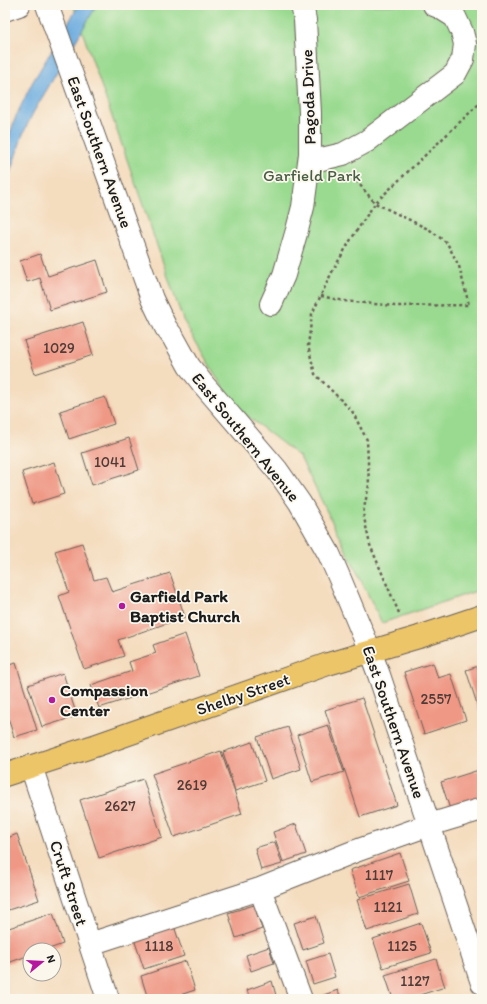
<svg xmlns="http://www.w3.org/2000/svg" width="487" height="1004" font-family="Itim,sans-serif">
<rect width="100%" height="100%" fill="#fbf7ec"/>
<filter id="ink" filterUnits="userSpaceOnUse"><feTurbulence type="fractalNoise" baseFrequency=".025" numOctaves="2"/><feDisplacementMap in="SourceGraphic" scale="8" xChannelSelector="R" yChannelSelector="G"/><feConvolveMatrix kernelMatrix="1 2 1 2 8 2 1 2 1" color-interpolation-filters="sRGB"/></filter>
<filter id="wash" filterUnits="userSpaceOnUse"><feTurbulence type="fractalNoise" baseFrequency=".012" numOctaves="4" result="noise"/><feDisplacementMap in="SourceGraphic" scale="16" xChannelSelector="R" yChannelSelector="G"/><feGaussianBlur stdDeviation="0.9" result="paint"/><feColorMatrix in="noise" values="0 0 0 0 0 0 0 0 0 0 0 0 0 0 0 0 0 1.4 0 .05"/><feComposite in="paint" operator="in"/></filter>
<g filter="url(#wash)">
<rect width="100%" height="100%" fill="#f4dcbe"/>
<path fill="#9ada90" stroke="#5b7b56" d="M73,5h409v584l-100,34 -82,-166 -67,-52 -50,-85z"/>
<path fill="#6cacdf" stroke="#44647e" d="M79,5h18l-64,108 -10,21 -18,54v-40l11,-32 16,-33z"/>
<g id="blocks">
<path fill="#ef9885" d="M40,254l8,22 49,-16 10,32 -57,18 -10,-32 -13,4 -7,-21z
M83,322l10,33 -58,19 -11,-33z
M105,397l9,27 -45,15 -9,-28z
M129,438l10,32 -47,15 -10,-32z
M54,462l10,32 -32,10 -10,-32z
M82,543l12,37 12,-3 6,15 58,-19 15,44 -67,23 6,16 -40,13 -25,-73 10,-4 -14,-41z
M185,634l14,42 -100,32 -8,-23 41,-14 -3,-9 27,-9 -3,-8z
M16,663l21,67 -23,7 -9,-29v-42z
M433,663l5,15 13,-4 15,46 -42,14 -20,-62z
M482,665v44l-3,1 -13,-40z
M63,673l14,43 -35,11 -14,-42z
M362,698l35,107 -37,12 -35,-107z
M328,725l16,47 -32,10 -15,-47z
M288,727l13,42 -30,10 -14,-42z
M252,742l13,39 -30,10 -12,-39z
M221,751l21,63 -68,23 -22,-63z
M482,769v33l-31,10 -10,-30z
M143,779l19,58 -63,21 -19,-58z
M296,824l10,30 -23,8 -10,-30z
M17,834l22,66 -34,11v-72z
M275,842l7,22 -21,6 -6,-22z
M400,853l9,28 -50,16 -9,-27z
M409,884l9,30 -51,17 -10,-31z
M254,905l8,24 -26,9 -8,-25z
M53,913l10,31 -17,6h-16v5l-25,9v-30l2,-1 -1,-4z
M316,916l8,27 -21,7 -9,-27z
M173,923l11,33 -40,13 -11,-33z
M421,923l10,30 -48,15 -10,-29z
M269,947l5,16 -23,8 -5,-16z
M328,954l7,23 -22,7 -7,-23z
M436,959l9,28 -38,12h-14l-8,-24z
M186,961l9,29 -27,9h-20l-7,-23z
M272,981l5,18h-27l-3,-9z
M338,990l3,9h-29z"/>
</g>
</g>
<g filter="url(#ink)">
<use href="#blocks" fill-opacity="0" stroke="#685f55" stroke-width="1"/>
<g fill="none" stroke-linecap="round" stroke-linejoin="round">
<g stroke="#685f55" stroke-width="24">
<path id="minor" d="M47,5l105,294 14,29 7,9 16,29 14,18 74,86 23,33 29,51 11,25 30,72 9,24 103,308
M5,10l14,-5
M309,162l34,-8 24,-13 88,-67 8,-15 2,-15 -3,-12 -7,-15 -16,-10 -5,-2
M271,304l13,-29 13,-45 6,-23 7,-53v-41l-5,-93 -3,-15
M31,766l77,233
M260,889l41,110
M90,944l170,-55 93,-37 76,-27 53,-16"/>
</g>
<g stroke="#685f55" stroke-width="24">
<path id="major" d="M5,775l92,-30 231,-81 91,-27 63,-21"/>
</g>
<path stroke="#685f55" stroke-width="2.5" stroke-dasharray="3 3" stroke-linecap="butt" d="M321,296l23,5 51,5 74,-1 -10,-39 -12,-23 -17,-13 -55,-27 -20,-24 -2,-5
M479,587l2,7
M399,613l-29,-68 -7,-32 6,-28 -2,-45 -15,-29 -37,-37 -7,-28 4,-32 20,-42 18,-31 25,-38 107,-102"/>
<use href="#minor" stroke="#fff" stroke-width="22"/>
<use href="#major" stroke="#edc569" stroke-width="22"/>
</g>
</g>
<g fill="#b5179e" stroke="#fbf7ec" stroke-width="1.5">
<circle cx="122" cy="606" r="4"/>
<circle cx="52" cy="700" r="4"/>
</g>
<g text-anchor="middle" stroke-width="3.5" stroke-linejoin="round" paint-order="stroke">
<g font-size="15" fill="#513b36">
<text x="59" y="353">1029</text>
<text x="110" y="467">1041</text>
<text x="436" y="704">2557</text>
<text x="192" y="790">2619</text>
<text x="120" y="811">2627</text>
<text x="379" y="880">1117</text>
<text x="388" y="912">1121</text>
<text x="159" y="951">1118</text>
<text x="402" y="951">1125</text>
<text x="415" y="986">1127</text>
</g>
<g font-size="17" fill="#1c1c1c" stroke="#fbf7ec">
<text transform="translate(308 97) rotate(-92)" y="6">Pagoda Drive</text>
<text transform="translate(100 152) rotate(70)" y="6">East Southern Avenue</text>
<text transform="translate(246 437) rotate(51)" y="6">East Southern Avenue</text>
<text transform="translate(243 694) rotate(-19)" y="6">Shelby Street</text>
<text transform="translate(394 722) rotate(71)" y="6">East Southern Avenue</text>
<text transform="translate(69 883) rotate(72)" y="6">Cruft Street</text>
</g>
<g font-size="17" fill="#485e45" stroke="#fbf7ec">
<text x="312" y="181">Garfield Park</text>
</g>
<g font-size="17" font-weight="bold" fill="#1c1c1c" stroke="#fbf7ec" text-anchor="start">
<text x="130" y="602">Garfield Park<tspan x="130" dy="20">Baptist Church</tspan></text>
<text x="60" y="696">Compassion<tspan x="60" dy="20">Center</tspan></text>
</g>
</g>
<rect width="487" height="1004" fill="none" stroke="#fbf7ec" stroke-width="20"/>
<g transform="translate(42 962) rotate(72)"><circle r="19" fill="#fbf7ec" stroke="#a29f99"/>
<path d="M0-3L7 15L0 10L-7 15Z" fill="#b5179e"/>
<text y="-6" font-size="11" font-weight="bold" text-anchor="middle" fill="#1c1c1c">N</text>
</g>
</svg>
